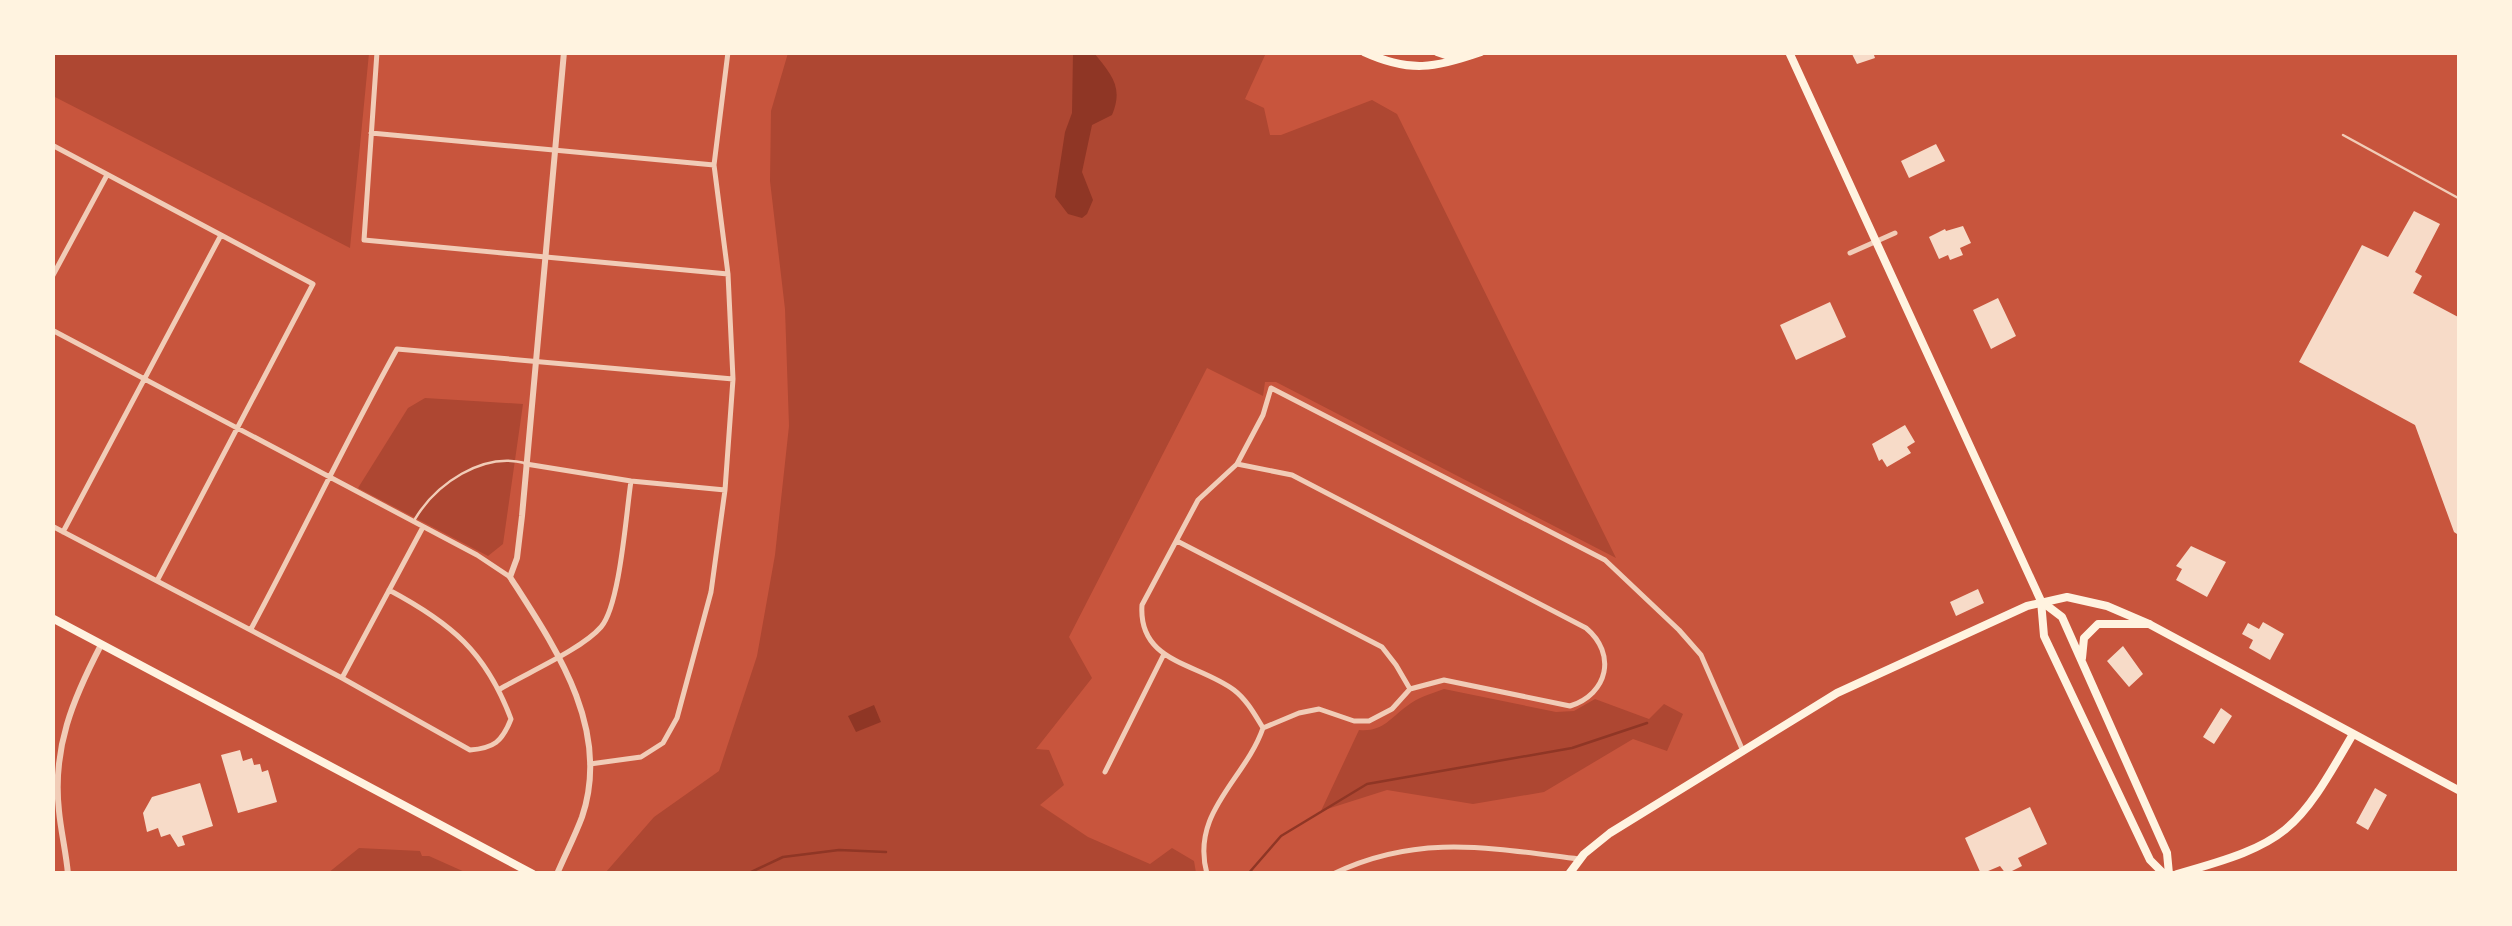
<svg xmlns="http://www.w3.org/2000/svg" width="2512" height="926" font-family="Figtree,sans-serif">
<rect width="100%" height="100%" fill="#c8553d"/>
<path fill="#ae4732" d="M52,53h317l-19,195 -297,-152z
M788,53h478l-21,46 19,9 6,27h11l91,-35 25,14 219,444 -340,-176h-11l-2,14 -56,-28 -138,269 23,41 -56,71 13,1 15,35 -24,20 48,32 62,27 22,-16 22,13 2,12 -590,-1 48,-55 65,-46 38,-115 18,-101 14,-129 -4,-117 -15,-128 1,-70z
M425,398l98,6 -20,140 -15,12 -130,-68 50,-80z
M1444,689l112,23 18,-1 21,-12 54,20 15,-15 19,10 -16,37 -34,-12 -89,53 -71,12 -86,-14 -66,21 38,-81c24,2 30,-11 48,-24 11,-9 24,-12 37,-17z
M359,848l61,3 2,5h7l38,17h-139z"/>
<path fill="#8f3625" d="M1073,53h21c17,21 30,34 18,62l-20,10 -10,47 11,28 -6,14 -5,4 -14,-4 -13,-17 10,-65 7,-19z
M874,705l7,17 -25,10 -8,-16z"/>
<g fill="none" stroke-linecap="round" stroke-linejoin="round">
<path stroke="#8f3625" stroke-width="2.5" d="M747,874l36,-17 56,-7 47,2
M1248,874l33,-38 86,-52 205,-36 75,-25"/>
</g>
<path fill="#f7dbc8" d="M1856,52h17l2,6 -18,6 -5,-10z
M1936,144l9,17 -36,17 -8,-17z
M2414,211l26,13 -25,48 7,4 -9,17 47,25v218l-6,-4 -39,-107 -116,-63 63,-117 26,12z
M1963,226l8,17 -11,5 3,7 -13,5 -2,-5 -9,4 -10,-22 16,-8 1,2z
M1998,298l18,38 -25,13 -18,-39z
M1830,302l16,35 -50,23 -16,-35z
M1905,425l10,17 -8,5 4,6 -24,14 -5,-8 -3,2 -7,-17z
M2191,546l35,16 -19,35 -31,-17 6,-11 -6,-3z
M1978,589l6,14 -28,13 -6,-14z
M2263,622l21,12 -14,26 -21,-12 4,-8 -11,-6 6,-11 11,6z
M2123,646l20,28 -14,13 -22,-26z
M2221,708l11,8 -18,28 -11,-7z
M240,750l3,11 9,-3 2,7 6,-1 2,8 6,-2 9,32 -39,11 -17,-58z
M200,783l13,43 -31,10 3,9 -7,2 -8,-13 -9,3 -3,-9 -11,4 -4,-19 9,-16z
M2375,788l12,7 -19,35 -12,-7z
M2030,807l17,37 -29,14 4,8 -16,8 -6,-8 -19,8 -16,-36z"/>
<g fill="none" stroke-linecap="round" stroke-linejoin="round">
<path stroke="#f1ccb7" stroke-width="2.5" d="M2343,135l117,64
M415,519c21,-35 67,-67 110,-56"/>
<path stroke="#f1ccb7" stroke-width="5" d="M377,52l-13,188 364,34
M371,133l343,32
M52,145l261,139 -155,295
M1850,253l45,-20
M52,277l55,-102
M52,330l425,225 33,22
M526,464l105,17 94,9
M1237,464l55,11 294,153c31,26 22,66 -16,78l-126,-26 -34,9 -18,20 -23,12h-15l-35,-12 -20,4 -36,15
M52,526l290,152 128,72c24,-2 32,-8 41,-31 -25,-67 -60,-96 -122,-129
M63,532l158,-297
M1177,541l205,106 14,18 14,24
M251,629c50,-93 95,-188 146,-280l336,30
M342,678l81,-151
M500,689c27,-16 82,-40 101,-62 19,-22 25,-113 30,-146
M590,764l51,-7 22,-14 14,-25 34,-126 14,-102 8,-111 -5,-105 -14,-109 14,-113
M1105,772l59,-118
M1207,874c-17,-62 38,-94 56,-146 -8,-13 -16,-28 -29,-38 -36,-27 -96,-27 -92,-85l56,-105 39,-36 26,-49 8,-27 334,172 74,70 22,25 42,96
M1333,874c84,-41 157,-26 246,-15"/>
<path stroke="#f1ccb7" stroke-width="6" d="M68,874c-2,-22 -7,-42 -9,-63 -7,-63 14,-112 42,-166
M557,874c8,-19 18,-38 25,-57 30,-88 -27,-170 -72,-240l7,-19 5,-42 42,-464"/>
<path stroke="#fff3e0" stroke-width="8" d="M1364,52c46,21 71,16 117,0
M1437,52l20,7
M1569,874l15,-20 26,-21 227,-140 190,-87 40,-9 40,9 42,18 311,167
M2177,874c111,-31 119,-41 176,-140"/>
<path stroke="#fff3e0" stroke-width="8" d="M1789,52l252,549 3,35 106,224 14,14
M2041,601l21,16 105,236 2,21
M52,618l481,256
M2082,658l2,-20 14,-14h51"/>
</g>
<rect width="2512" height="926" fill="none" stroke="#fff3e0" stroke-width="110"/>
</svg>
